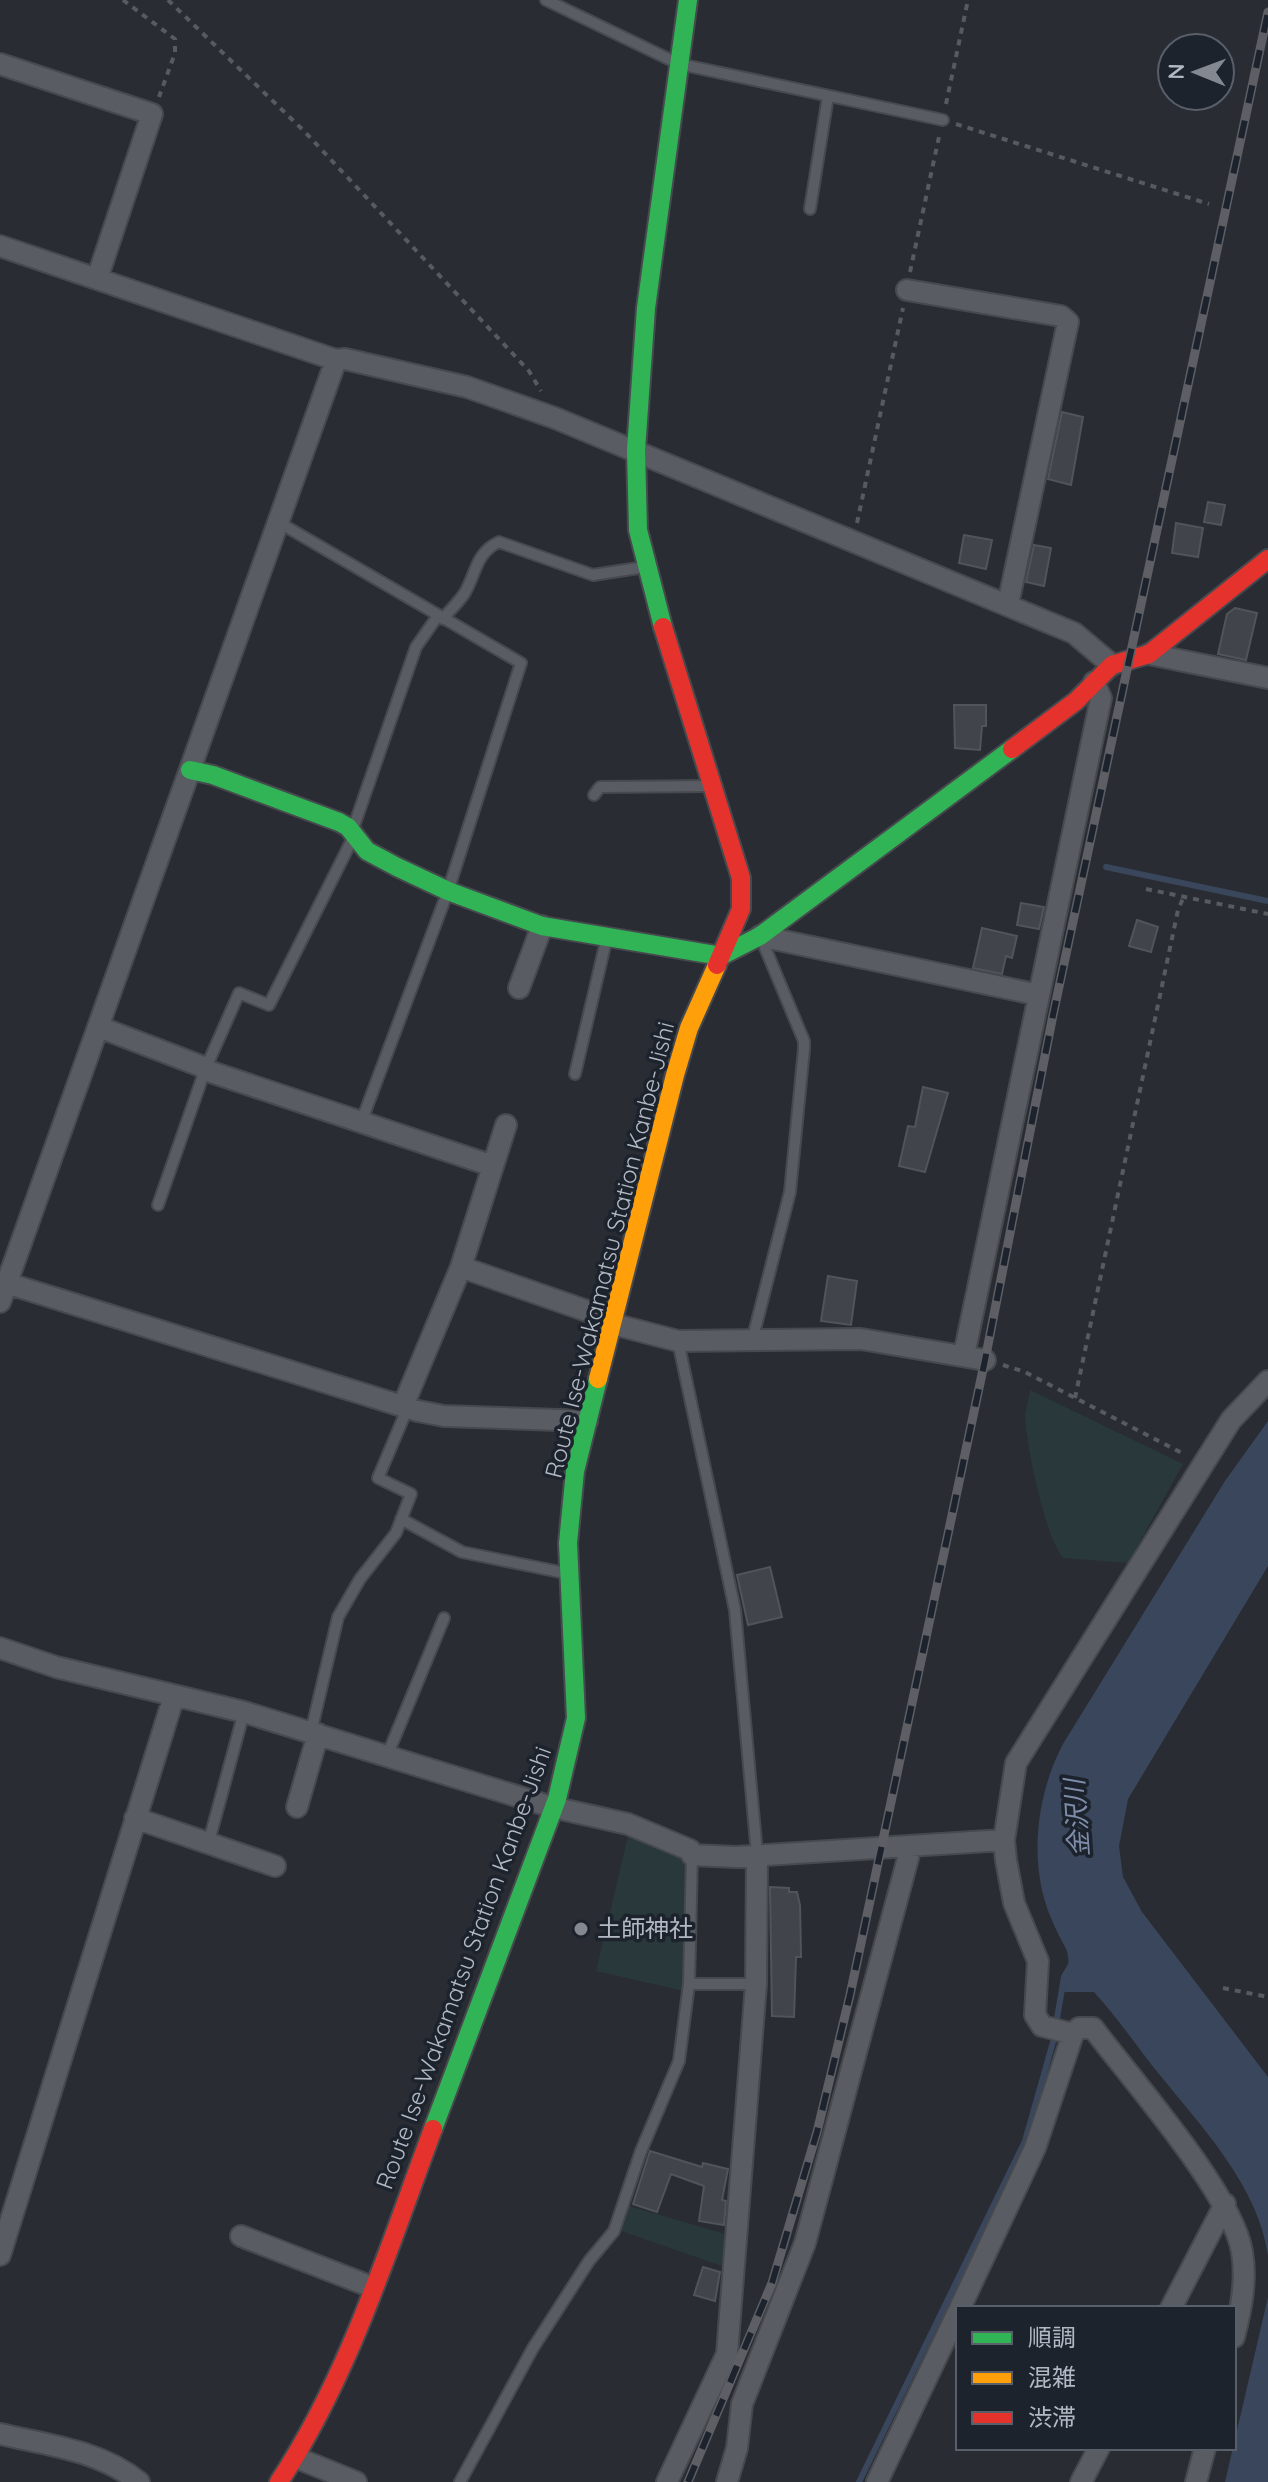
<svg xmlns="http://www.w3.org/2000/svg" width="1268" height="2482" font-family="Quicksand,'Noto Sans JP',sans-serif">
<rect width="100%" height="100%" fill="#292d33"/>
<path fill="#29383a" d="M1030,1390l153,74 -55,99 -64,-5c-18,-15 -39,-118 -39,-143 1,-8 4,-17 5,-25z
M629,1832l57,25 -2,134 -88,-20z
M629,2206l96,28 -3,32 -101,-35z"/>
<path fill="#3a465b" d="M1268,1421v145l-140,233 -9,47 4,31 19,35 126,165v179c-9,-69 -67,-130 -109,-182 -22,-27 -41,-56 -65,-82h-30c9,-49 4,-33 -13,-74 -23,-54 -15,-123 12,-174l162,-263z
M1268,2297v185h-43z"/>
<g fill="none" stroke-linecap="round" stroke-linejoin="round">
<path stroke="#3a465b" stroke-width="6" d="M1106,867l162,34
M859,2482l166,-341 28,-99 11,-65 8,-14"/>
</g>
<path fill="#41444a" stroke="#50545b" stroke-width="2" d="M1062,412l21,5 -12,68 -23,-6z
M1208,502l17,3 -4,20 -17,-3z
M1176,523l27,5 -5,29 -26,-4z
M964,535l28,5 -6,29 -27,-6z
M1034,545l17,3 -7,38 -18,-4z
M1235,608l22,5 -11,47 -28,-6 9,-40z
M954,705h32v21h-4l-2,24 -25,-2z
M1021,903l23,4 -5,22 -22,-4z
M1137,920l21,7 -7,25 -22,-6z
M982,928l35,8 -5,22 -6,-2 -4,18 -29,-6z
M923,1087l25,6 -23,79 -26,-6 9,-40 7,1z
M828,1276l29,5 -6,44 -30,-4z
M770,1567l12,50 -34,8 -11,-50z
M770,1887l19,1v4h8l3,13 1,52h-5l-2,60 -22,-1z
M650,2151l52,16 1,-4 25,6 -6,31 4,1 -2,24 -25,-4 5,-35 -33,-12 -14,38 -24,-8z
M703,2267l17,5 -5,29 -21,-6z"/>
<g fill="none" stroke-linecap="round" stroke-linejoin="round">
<g stroke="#46494e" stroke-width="14">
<path id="lane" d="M546,0l133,64 264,56
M810,209l18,-113
M278,522l243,141 -73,228 -86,229
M443,619c6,-8 15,-16 21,-25 12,-19 11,-41 35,-52l94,33 52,-8
M594,795l6,-8 112,-1
M354,826l62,-179 21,-30
M575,1074l31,-133
M158,1205l47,-135 34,-77 30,12 84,-167
M678,1341l57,269 22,244
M752,1341l38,-149 14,-143v-8l-43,-103
M401,1519l61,33 103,21
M311,1732l27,-115 22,-38 36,-46 15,-39 -33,-16 30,-71
M387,1756l57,-138
M209,1841l35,-129
M689,1984h67
M460,2482l73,-134 56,-87 25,-30 27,-80 38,-90 10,-77 3,-129"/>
</g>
<g stroke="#46494e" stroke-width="24">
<path id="street" d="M0,64l152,50 -55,165
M0,246l336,114 9,-1 122,28 88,31 519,215 38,32
M907,290l154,26 7,6 -60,282
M1149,654l119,24
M760,936l279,59
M519,988l23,-62
M99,1027l107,41
M205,1070l288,96
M461,1267l152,53
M6,1283l412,128 26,5 143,5
M0,1302l336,-942
M613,1324l65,17 183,-2 124,21
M964,1355l137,-657 -7,-16
M403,1406l58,-139 45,-142
M0,1648l56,19 188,45 308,95 76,17 62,26 2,5 44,2 268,-17
M297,1807l21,-73
M135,1818l140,48
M1073,2034l-31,-8 -7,-11 3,-54 -24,-58 -8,-43 -2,-20 12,-77 215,-343 37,-39
M241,2236l131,51
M0,2255l174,-559
M960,2308l75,-160 38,-114 6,-6h14c39,52 140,166 149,224 5,28 -1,58 -8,85
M1171,2308l54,-104
M0,2434c48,11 99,16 139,48
M297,2458l59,24
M667,2482l60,-128 29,-370 1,-130
M727,2482l10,-34 5,-44 63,-161 106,-396
M877,2482l81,-170
M1081,2482l18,-34
M1196,2482l9,-34"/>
</g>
<g stroke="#46494e" stroke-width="22">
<path id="fast" d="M663,627l-25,-97 -2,-80 10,-142 42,-308
M190,770l23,5 126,47 9,5 19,24 30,16 51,24 94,35 179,30 39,-20 252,-187
M433,2129l124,-330 19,-81 -8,-175 7,-72 23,-92"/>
</g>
<g stroke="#46494e" stroke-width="22">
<path id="slow" d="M598,1379l77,-304 14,-47 28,-63"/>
</g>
<g stroke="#46494e" stroke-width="22">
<path id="jam" d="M663,627l78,251v31l-24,56
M1012,749l64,-48 36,-36 37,-11 119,-95
M279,2482c71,-108 109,-233 154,-353"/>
</g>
<path stroke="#575b5f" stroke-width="4" stroke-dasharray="6 6" stroke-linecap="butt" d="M123,0l52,39v14l-16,44
M168,0l136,131 225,240 12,20
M946,104l22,-104
M956,124l253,80
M910,272l30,-140
M857,523l46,-215
M1146,889l122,25
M1003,1365l22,7 159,82
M1075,1398l103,-488 6,-14
M1223,1988l45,9"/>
<use href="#lane" stroke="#595c62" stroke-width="10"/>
<use href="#street" stroke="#595c62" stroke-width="20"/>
<use href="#fast" stroke="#30b455" stroke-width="18"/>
<use href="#slow" stroke="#ff9f0a" stroke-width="18"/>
<use href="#jam" stroke="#e5322d" stroke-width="18"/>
<g stroke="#5d5f65" stroke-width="9">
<path id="rail" d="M688,2482l84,-199 45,-151 33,-137 135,-635 68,-345 215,-1003"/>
</g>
<use href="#rail" stroke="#1d232d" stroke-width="6" stroke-dasharray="18" stroke-linecap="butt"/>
</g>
<circle fill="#838891" stroke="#1d232d" stroke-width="3" cx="581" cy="1929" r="8"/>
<g text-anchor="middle" stroke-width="7" stroke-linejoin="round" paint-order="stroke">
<g font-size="24" fill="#b3b9c4" stroke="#1d232d">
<text transform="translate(610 1250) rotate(-76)" y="8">Route Ise-Wakamatsu Station Kanbe-Jishi</text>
<text transform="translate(464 1968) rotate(-70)" y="8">Route Ise-Wakamatsu Station Kanbe-Jishi</text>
</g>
<g font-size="24" fill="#b3b9c4" stroke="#1d232d" text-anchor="start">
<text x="597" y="1937">土師神社</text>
</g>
<g font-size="26" font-style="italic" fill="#7e8eaa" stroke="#1d232d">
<text transform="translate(1077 1818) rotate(-94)" y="9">金沢川</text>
</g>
</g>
<rect x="956" y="2306" width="280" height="144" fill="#1d232d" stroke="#595f69" stroke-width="2"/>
<rect x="972" y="2332" width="40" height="12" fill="#30b455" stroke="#595f69" stroke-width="2"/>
<text x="1028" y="2346" font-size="24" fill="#b3b9c4">順調</text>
<rect x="972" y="2372" width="40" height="12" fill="#ff9f0a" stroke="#595f69" stroke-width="2"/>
<text x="1028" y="2386" font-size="24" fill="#b3b9c4">混雑</text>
<rect x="972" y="2412" width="40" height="12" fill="#e5322d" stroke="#595f69" stroke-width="2"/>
<text x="1028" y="2426" font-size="24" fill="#b3b9c4">渋滞</text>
<g transform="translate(1196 72) rotate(271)"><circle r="38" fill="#1d232d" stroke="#595f69" stroke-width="2"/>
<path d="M0-6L14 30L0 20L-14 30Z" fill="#838891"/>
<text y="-12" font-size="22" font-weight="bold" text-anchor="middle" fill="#b3b9c4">N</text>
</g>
</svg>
